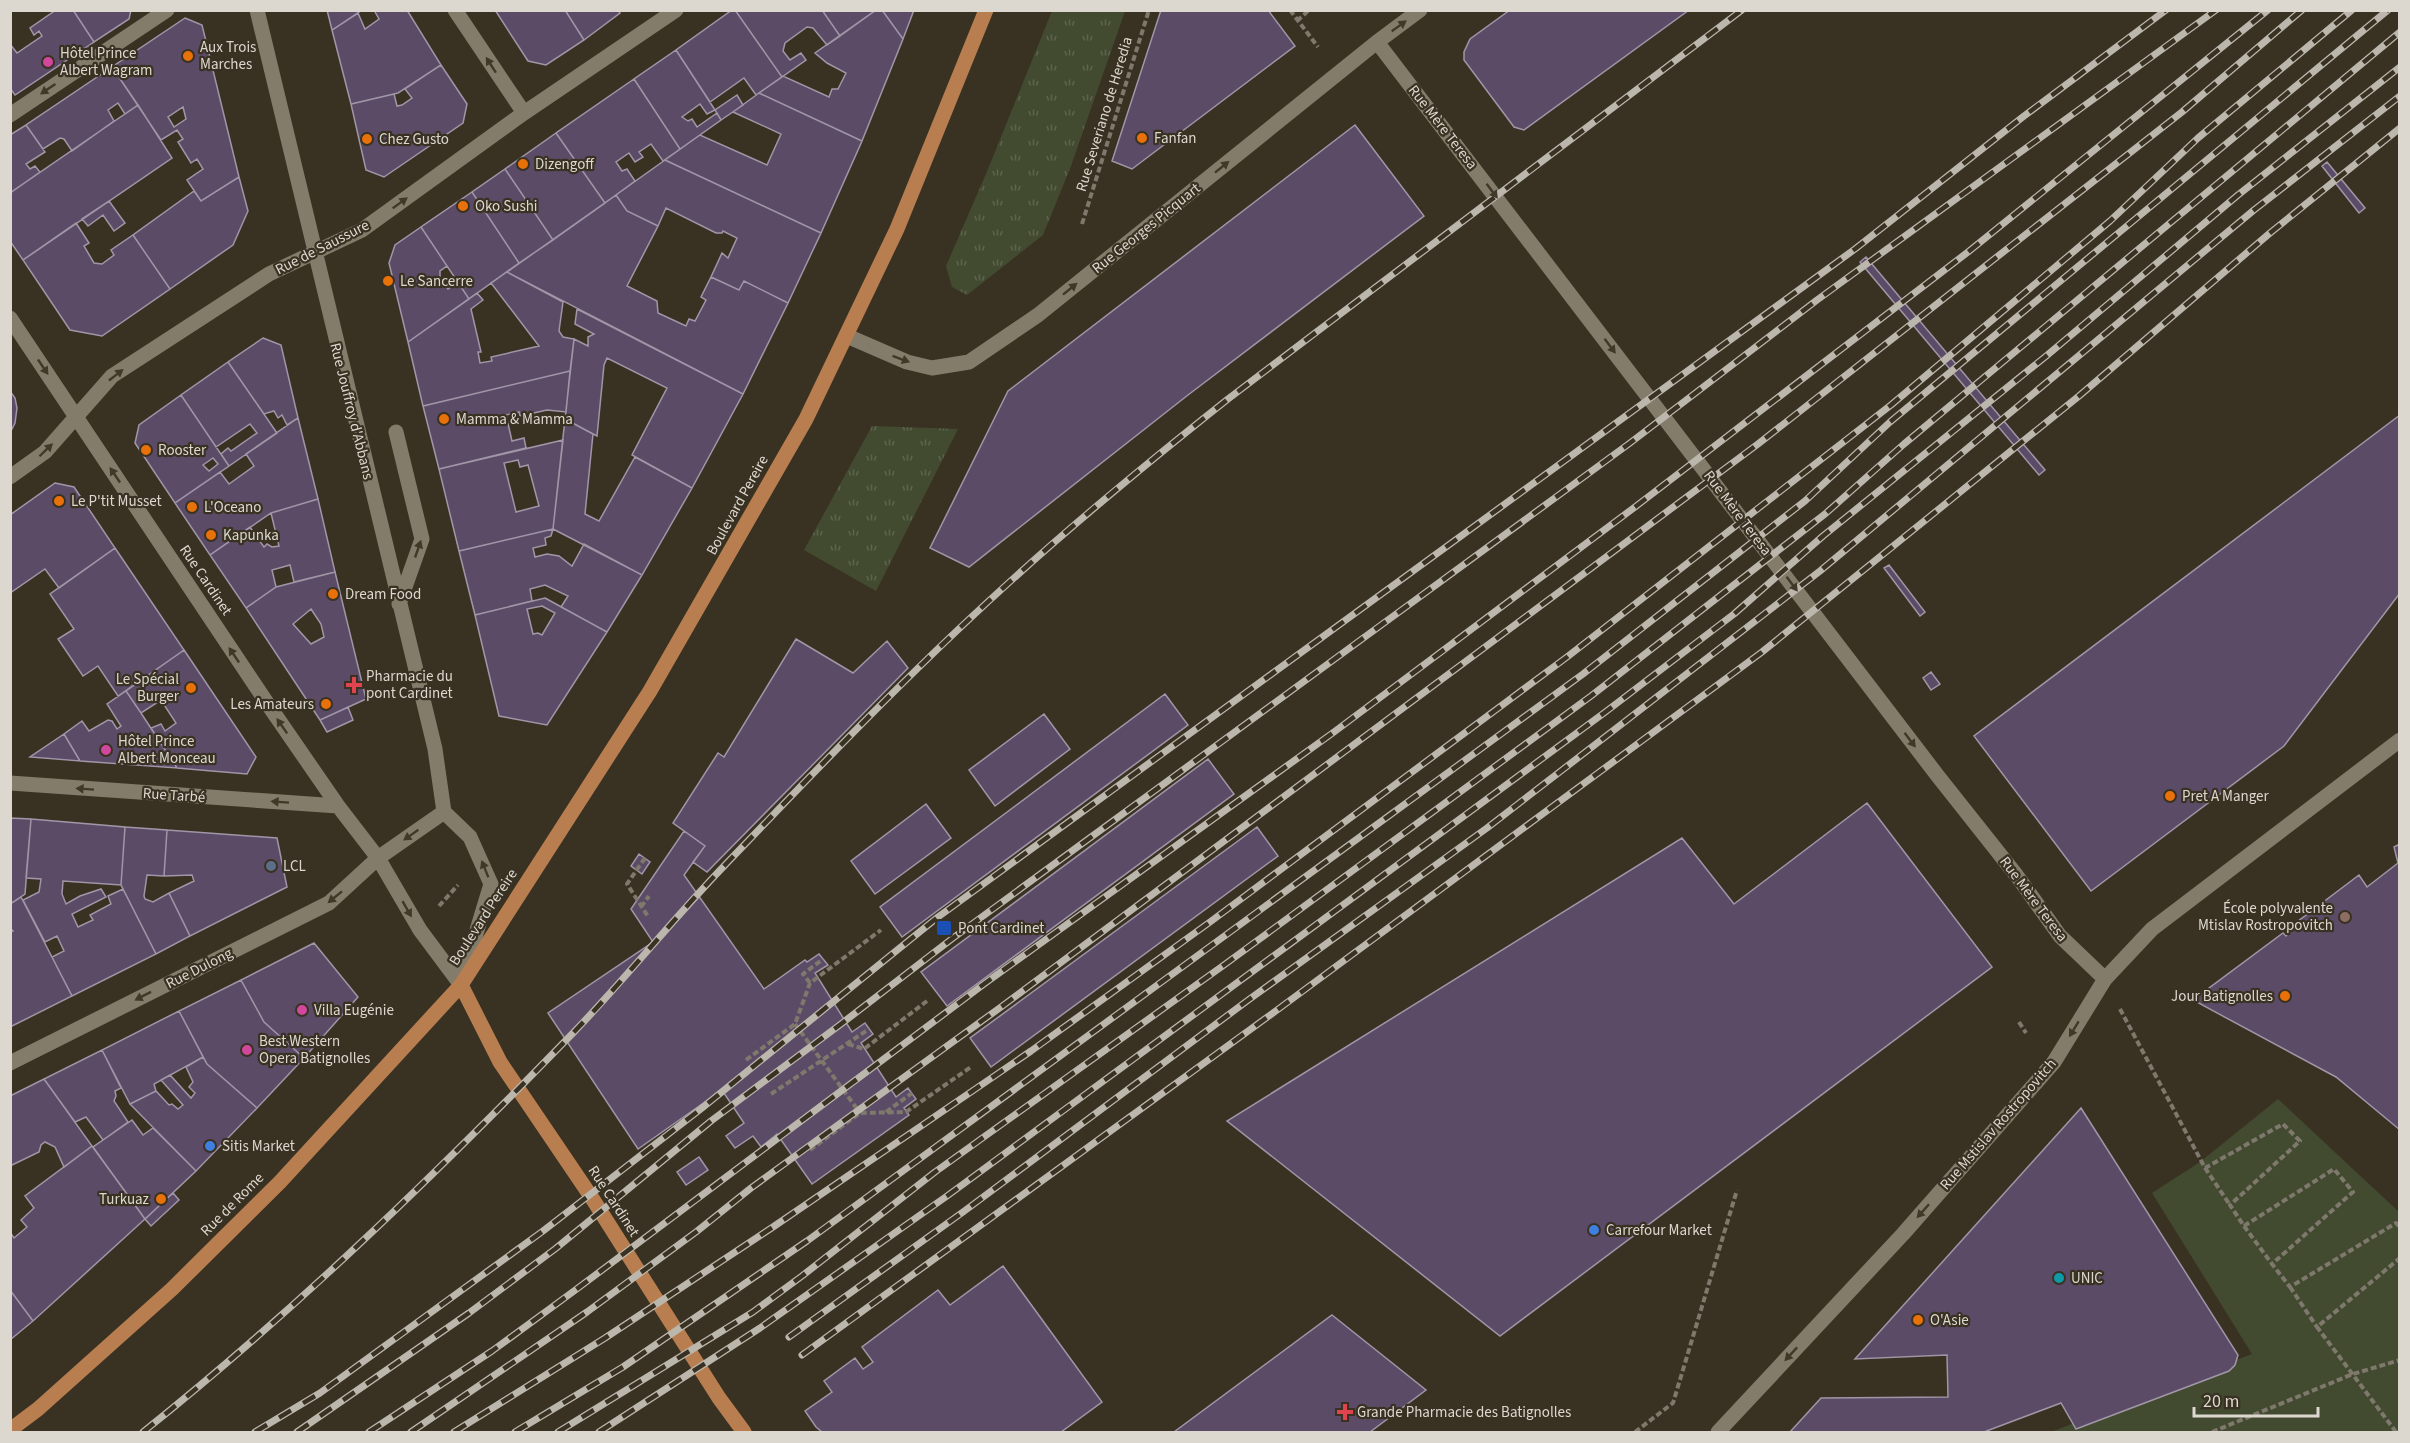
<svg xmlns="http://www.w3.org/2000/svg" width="2410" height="1443" font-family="'Source Sans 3',sans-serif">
<defs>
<pattern id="grass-tufts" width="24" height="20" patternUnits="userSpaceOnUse" patternTransform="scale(1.5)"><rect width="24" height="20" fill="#424b30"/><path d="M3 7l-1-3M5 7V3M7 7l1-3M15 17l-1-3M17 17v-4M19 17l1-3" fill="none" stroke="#5d644d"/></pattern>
</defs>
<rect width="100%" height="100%" fill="#393223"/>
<path fill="url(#grass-tufts)" d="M1052,11h73l-54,155 -28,69 -76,60 -15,-8 -6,-21 40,-92z
M872,426l86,3 -82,162 -72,-41z"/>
<path fill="#424b30" d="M2278,1099l121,113v220h-348l201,-78 -100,-161 48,-31z"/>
<path fill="#5c4b67" stroke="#a096a7" stroke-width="1.5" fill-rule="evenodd" d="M56,10h17l21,32 -79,53 -5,-7v-44l7,9 25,-17 -3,-5 -5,4 -4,-7z
M73,10h58l-2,9 -35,23z
M327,10h35l-30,20z
M374,10h33l34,55 -43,28 -47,11 -19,-74 26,-17 7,16 14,-10z
M495,10h70l19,30 -38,25 -18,-4z
M565,10h53l2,3 -36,27z
M732,10h3l47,67 -26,18 -12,-17 -34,24 -34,-52z
M735,10h87l18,26 -13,9 -14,-17 -6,-1 -22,16 -2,8 7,9 11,-7 5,7 -24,17z
M822,10h54l-36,26z
M876,10h6l21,29 -41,102 -103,-48 24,-17 46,21 3,-8h6l8,-16 -19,-10 -12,-10z
M882,10h32l-11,29z
M1161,10h107l27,36 -163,123 -20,-8z
M1510,10h179l-165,120 -10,-3 -50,-67v-8l6,-13z
M185,18l17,7 37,152 -38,24 -14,-21 16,-11 -6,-10 -6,4 -13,-21 5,-3 -6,-9 -16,10 -49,-73zM183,107l3,12 -12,8 -6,-10z
M676,50l39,60 -8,4 -7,-10 -18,13 6,4 4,-2 5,8 20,-14 4,7 -41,29 -46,-70z
M441,65l26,39 -4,19 -79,54 -18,-7 -15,-66 43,-10 3,12 5,-1 10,-7 -7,-9z
M112,67l26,38 -13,9 -7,-11 -10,7 6,11 -42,30 -8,-12 -4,-1 -17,11 -17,-24z
M634,79l46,70 -17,12 -12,-17 -12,8 4,5 -8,5 -6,-9 -13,9 6,9 5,-2 8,12 -30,22 -49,-70z
M759,93l103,48 -41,92 -156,-73 35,-25 67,30 14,-31 -48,-22z
M737,95l6,10 -22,15 -6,-10z
M138,105l34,53 -149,102 -13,-19v-48z
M26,125l19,27 -19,12 4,5 5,-3 5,6 -30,21v-58z
M1355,125l69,91 -236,179 -219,172 -39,-19 78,-157z
M556,133l49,70 -52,37 -48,-71z
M665,160l156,73 -33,70 -44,-22 -5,9 -28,-13 11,-24 6,5 9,-20 -14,-7 -1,2h-6l-50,-25 -8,18 -31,-15 -11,-16z
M2327,162l38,46 -6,5 -37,-47z
M505,169l48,71 -34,23 -47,-71z
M239,177l9,34 -15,34 -63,44 -37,-54 61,-44 7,10z
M472,192l47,71 -50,36 -48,-72z
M616,195l11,16 31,15 -31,60 30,15 1,12 28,13 3,-7 6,2 11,-21 -5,-3 10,-20 28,13 5,-9 44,22 -45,91 -236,-122z
M109,201l16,22 -11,8 -11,-16 -15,11 -6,-7z
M76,223l13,20 -5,3 10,17 8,1 12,-9 -3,-5 22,-15 37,54 -68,47 -32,-6 -47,-70z
M421,227l26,39 -7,5v9l8,9 10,-7 11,17 -61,43 -19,-79 6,-18z
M1866,257l179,213 -6,5 -179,-213z
M507,272l56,30 -4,29 4,6 11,2 -4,32 -147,35 -15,-64 69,-49 6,7 -12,9 10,43h-3l2,11 12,-2 -1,-4 48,-11 -48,-63z
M577,309l166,85 -51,94 -60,-33 35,-67 -60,-30 -3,7 -7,71 -32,-17 9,-80 14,7v-9l6,-3 -19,-10z
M263,338l18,7 17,73 -11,7 -5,-10 -4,3 -4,-7 -10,3 -36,-52z
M228,362l49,71 -48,33 -8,-12 7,-6 3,3 26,-18 -7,-9 -34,23 -35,-52z
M570,371l-4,41 -19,-2 -27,6 -1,-4 -13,3 6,26 12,-3 2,10 -87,21 -16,-63z
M10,391l5,7 2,10 -2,15 -5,10z
M181,395l48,71 -54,37 -40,-60 4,-18zM213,458l5,6 -9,7 -6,-6z
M2400,415v178l-116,153 -193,145 -117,-155z
M298,418l20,81 -47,14 -61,42 -35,-52 45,-31 9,12 25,-18 -8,-12z
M565,419l28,15 -8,80 14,7 36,-64 57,31 -50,87 -89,-46z
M563,440l-10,89 -94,22 -20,-82zM518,460l2,7 8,-2 11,41 -23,6 -12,-49z
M55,483l19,4 41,61 -56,40 -14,-19 -35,24v-78z
M318,499l17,73 -41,10 -4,-17 -18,5 4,17 -30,21 -36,-53 40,-28 14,20 3,-3 5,3 7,-1 -8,-33z
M553,529l-2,7 -6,2 1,7 -13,3 2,9 12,-3 12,2 13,10 12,-22 58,31 -35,57 -46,-25 7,-11 -23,-11 -15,4 2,12 -57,14 -16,-64z
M115,548l69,102 -66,46 -20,-30 -15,10 -25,-37 16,-10 -24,-35z
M1889,565l36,47 -5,4 -36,-48z
M335,572l31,127 -46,21 -74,-112 30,-21zM311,609l10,15 3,13 -13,7 -18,-20z
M545,598l62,34 -60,93 -48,-9 -24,-101zM542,606l13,7 -13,22 -4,-2 -5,1 -6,-25z
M796,639l57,34 34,-32 21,27 -201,204 -14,-10 12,-16 -32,-23 45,-70 6,4z
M184,650l72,107 -9,17 -70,-6 -26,-40 10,-4 4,7 11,-8 -15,-23 -20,13 -15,-22z
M1931,672l9,12 -9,6 -8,-12z
M126,691l15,22 36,55 -97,-7 -16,-27 18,-13 7,10 19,-11 4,1 5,8 4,-3 -14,-22z
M1165,694l23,31 -286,212 -22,-30z
M348,707l5,13 -26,12 -7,-12z
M1044,714l26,35 -75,57 -26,-36z
M64,734l16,27 -50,-4z
M1208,759l26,35 -287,212 -26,-34z
M1867,803l125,164 -492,369 -273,-215 455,-283 52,66z
M926,804l25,34 -76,56 -24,-33z
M10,818l21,1 -6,75 -15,10z
M31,819l94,8 -4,58 -58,-4 -1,13 4,10 14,-8 21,-7 5,8 -34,17 6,13 15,-7 -3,-5 21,-11 -3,-8 15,-7 33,65 -84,42 -20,-39 12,-6 -7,-15 -12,6 -22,-42 16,-8 2,-13 -15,-1z
M125,827l42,3 -3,46 -17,-1 -3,21 1,3 8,3 16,-9 21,43 -34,18 -35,-69z
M1257,827l21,29 -287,211 -21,-29z
M167,830l110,8 10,49 -97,49 -21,-43 25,-12 -2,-6 -28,1z
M684,831l21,15 -21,29 80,114 41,-29 2,2 12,-8 9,11 -13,8 37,59 13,-9 8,11 -12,9 35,54 12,-9 8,11 -12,9 5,7 -97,69 -35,-50 -16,13 -8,-11 -18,12 -9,-12 18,-13 -22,-33 -84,59 -90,-136 105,-71 -22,-33z
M2400,844v286l-64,-53 -143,-77 90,-67 3,3 5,-5 -2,-3 70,-53 8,12 31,-24 -4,-16z
M639,854l11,8 -8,12 -11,-8z
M21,897l51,99 -62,31v-95l3,-1 -3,-3v-24z
M314,943l44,54 -54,61 -40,-36 -23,-42z
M241,980l23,42 40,36 -47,50 -50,-44 -28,-53z
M179,1011l24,46 -49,27 2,7 -26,13 -28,-54z
M102,1050l19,38 -6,3 1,5 -2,5 14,21 -25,18 -17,-23 -11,5 -31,-43z
M203,1057l4,7 50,44 -61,63 -66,-67 26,-13 13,14 3,-1 6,5 5,-4 -22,-25 9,-5 21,23 4,-5 -6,-6 4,-5 -7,-15z
M44,1079l48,67 -28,21 -9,-20 -10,-5 -4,3 -2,7 -29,14v-70z
M2081,1108l157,247 -3,10 -6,6 -153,58 -15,-26 -77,29h-194l31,-34 127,-1 -1,-42 -92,4z
M132,1120l11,15 10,-7 43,43 -51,48 -52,-72z
M92,1146l53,73 -112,102 -23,-31v-58l4,6 13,-11 -6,-7 13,-12 -9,-12z
M699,1157l9,13 -22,15 -9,-13z
M173,1193l6,7 -28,26 -6,-7z
M1003,1266l99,136 -41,30h-239l-6,-5 -11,-16 27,-19 -8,-11 31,-23 8,11 10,-7 -11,-15 76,-57 12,15z
M10,1290l23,31 -23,19z
M1332,1315l94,75 -56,42h-196z"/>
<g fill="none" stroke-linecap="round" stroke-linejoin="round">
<path stroke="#7f786c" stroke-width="4" stroke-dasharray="6 3" stroke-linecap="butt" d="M1290,10l28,37
M1297,21l12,-11
M1082,224l67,-214
M645,858l-18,26 22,34
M439,906l19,-21
M641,907l8,-11
M810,983l-7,-9 20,-15
M2120,1009l85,159 78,-44 17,17 -70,64 14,21 90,-57 19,23 -81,72 18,23 106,-64 4,4
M2019,1022l7,11
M795,1024l65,89
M848,1044l16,5 63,-48
M746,1060l49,-36 15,-41 71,-53
M771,1094l98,-65
M886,1112l26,-19
M810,1150l50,-37 46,-1 65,-45
M2205,1168l25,37
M2244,1226l28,38
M2290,1287l27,40
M1635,1432l38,-29 64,-213
M2212,1432l141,-58 47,-14
M2396,1432l-79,-105 83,-69"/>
<path stroke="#837c6a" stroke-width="15" d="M257,10l178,739 9,63 26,25 21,47 -29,96
M455,10l69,103
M1377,42l560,733 80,101 43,60 45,43
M10,115l157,-105
M10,318l257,385 71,103 40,52 42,72 41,55
M847,336l60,26 25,6 37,-6 69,-47 339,-273 43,-32
M396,432l26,107 -23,65
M10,477l35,-25 67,-76 157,-102 93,-44 162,-117 152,-103
M10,783l328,23
M10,1063l319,-160 49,-45 66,-46
M1718,1432l185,-198 151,-172 51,-83 47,-50 248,-189"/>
<path stroke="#b87e50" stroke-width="15" d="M461,985l39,77 92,136 127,200 25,34
M10,1430l28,-21 134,-120 108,-107 181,-197 189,-294 156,-272 91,-190 89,-219"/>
<g stroke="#bcb7ad" stroke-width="7">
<path id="rail" d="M789,1337l174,-125 288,-214 236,-170 333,-257 434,-361 146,-114
M802,1355l471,-342 489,-361 317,-256 191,-163 130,-105
M143,1432c153,-122 294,-259 431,-400 52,-54 99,-113 151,-167 90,-94 181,-189 278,-277 72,-66 148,-128 225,-189l514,-389
M255,1432l65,-39 223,-162 159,-123 236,-191 917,-668 169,-133 142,-106
M297,1432l172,-119 86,-64 156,-128 130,-97 112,-86 677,-495 187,-143 399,-290
M369,1432l123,-81 82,-60 410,-307 350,-252 301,-225 333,-255 300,-242
M411,1432l176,-120 109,-80 55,-44 250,-181 757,-563 424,-332 120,-102
M454,1432l151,-94 168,-111 258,-176 179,-129 357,-265 324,-252 219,-184 88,-83 154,-128
M515,1432l108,-65 184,-126 776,-567 222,-173 85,-79 498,-412
M558,1432l195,-120 49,-36 133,-104 289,-207 367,-269 234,-182 79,-70 496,-412
M599,1432l161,-104 187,-132 657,-483 130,-99 89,-78 222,-179 193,-162 162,-128"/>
</g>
<use href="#rail" stroke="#393223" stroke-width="4.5" stroke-dasharray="14" stroke-linecap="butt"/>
</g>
<defs><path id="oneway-solid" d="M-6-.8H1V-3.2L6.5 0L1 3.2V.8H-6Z" transform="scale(1.5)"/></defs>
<g fill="#40392a">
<use href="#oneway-solid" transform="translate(1399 26) rotate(-36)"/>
<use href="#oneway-solid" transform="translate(491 65) rotate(-123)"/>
<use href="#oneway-solid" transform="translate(48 89) rotate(146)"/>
<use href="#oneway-solid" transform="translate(1222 167) rotate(-39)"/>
<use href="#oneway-solid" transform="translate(1492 191) rotate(53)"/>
<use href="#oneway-solid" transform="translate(400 203) rotate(-36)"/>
<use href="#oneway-solid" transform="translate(1070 289) rotate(-39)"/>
<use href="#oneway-solid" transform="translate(1610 346) rotate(53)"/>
<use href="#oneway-solid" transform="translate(901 359) rotate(20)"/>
<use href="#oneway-solid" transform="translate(43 367) rotate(56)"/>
<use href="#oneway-solid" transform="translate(116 375) rotate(-38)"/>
<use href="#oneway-solid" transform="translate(46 450) rotate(-44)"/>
<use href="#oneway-solid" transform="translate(115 475) rotate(-124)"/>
<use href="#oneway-solid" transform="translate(418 549) rotate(-71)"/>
<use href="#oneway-solid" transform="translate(1792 584) rotate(53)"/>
<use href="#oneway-solid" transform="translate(234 655) rotate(-124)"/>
<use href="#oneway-solid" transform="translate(282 726) rotate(-125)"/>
<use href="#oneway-solid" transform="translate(1910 740) rotate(53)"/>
<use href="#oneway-solid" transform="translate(85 789) rotate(-176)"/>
<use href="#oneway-solid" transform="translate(280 802) rotate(-176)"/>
<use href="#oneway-solid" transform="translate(411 835) rotate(145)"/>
<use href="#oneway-solid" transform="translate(485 869) rotate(-112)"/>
<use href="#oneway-solid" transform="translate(335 897) rotate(141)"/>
<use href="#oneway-solid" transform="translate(407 909) rotate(60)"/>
<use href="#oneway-solid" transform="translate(143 996) rotate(153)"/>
<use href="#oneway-solid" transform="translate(2074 1029) rotate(121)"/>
<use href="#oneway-solid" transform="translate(1923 1211) rotate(132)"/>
<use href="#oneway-solid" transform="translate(1791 1354) rotate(133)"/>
</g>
<g fill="#e8710a" stroke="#393223" stroke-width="2">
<circle cx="188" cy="56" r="6"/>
<circle cx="1142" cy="138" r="6"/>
<circle cx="367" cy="139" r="6"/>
<circle cx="523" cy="164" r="6"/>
<circle cx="463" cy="206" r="6"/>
<circle cx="388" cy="281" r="6"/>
<circle cx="444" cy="419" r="6"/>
<circle cx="146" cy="450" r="6"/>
<circle cx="59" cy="501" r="6"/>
<circle cx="192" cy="507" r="6"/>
<circle cx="211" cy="535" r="6"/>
<circle cx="333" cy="594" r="6"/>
<circle cx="191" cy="688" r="6"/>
<circle cx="326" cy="704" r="6"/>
<circle cx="2170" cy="796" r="6"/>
<circle cx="2285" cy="996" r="6"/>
<circle cx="161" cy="1199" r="6"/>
<circle cx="1918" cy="1320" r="6"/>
</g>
<g fill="#d1479c" stroke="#393223" stroke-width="2">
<circle cx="48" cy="62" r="6"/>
<circle cx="106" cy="750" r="6"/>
<circle cx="302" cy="1010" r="6"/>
<circle cx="247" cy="1050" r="6"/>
</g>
<g fill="#e0444e" stroke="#393223" stroke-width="2">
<path d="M351 676h6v6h6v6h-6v6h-6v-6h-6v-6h6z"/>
<path d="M1342 1403h6v6h6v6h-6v6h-6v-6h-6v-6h6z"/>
</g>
<circle fill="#5c6f8a" stroke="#393223" stroke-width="2" cx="271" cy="866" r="6"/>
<circle fill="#8d6e63" stroke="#393223" stroke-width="2" cx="2345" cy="917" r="6"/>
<rect fill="#1a4fb4" stroke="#393223" stroke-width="2" x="936" y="920" width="16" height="16" rx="3"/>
<g fill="#3f7fe0" stroke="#393223" stroke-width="2">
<circle cx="210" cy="1146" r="6"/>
<circle cx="1594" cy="1230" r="6"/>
</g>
<circle fill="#0f9aa8" stroke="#393223" stroke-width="2" cx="2059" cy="1278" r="6"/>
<g text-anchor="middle" stroke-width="4.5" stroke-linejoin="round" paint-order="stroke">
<g font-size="15" fill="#ddd8cf" stroke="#393223" text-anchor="start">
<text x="200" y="52">Aux Trois<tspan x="200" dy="17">Marches</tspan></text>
<text x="60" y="58">Hôtel Prince<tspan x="60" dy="17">Albert Wagram</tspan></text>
<text x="1154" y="143">Fanfan</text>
<text x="379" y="144">Chez Gusto</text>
<text x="535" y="169">Dizengoff</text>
<text x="475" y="211">Oko Sushi</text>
<text x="400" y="286">Le Sancerre</text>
<text x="456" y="424">Mamma &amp; Mamma</text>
<text x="158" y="455">Rooster</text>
<text x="71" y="506">Le P'tit Musset</text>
<text x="204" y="512">L'Oceano</text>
<text x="223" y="540">Kapunka</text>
<text x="345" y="599">Dream Food</text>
<text x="366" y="681">Pharmacie du<tspan x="366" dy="17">pont Cardinet</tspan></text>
<text x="179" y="684" text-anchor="end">Le Spécial<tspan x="179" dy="17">Burger</tspan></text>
<text x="314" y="709" text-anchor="end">Les Amateurs</text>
<text x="118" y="746">Hôtel Prince<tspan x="118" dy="17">Albert Monceau</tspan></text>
<text x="2182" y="801">Pret A Manger</text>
<text x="283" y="871">LCL</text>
<text x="2333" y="913" text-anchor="end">École polyvalente<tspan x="2333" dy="17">Mtislav Rostropovitch</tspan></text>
<text x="958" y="933">Pont Cardinet</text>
<text x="2273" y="1001" text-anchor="end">Jour Batignolles</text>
<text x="314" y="1015">Villa Eugénie</text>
<text x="259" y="1046">Best Western<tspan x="259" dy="17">Opera Batignolles</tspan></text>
<text x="222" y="1151">Sitis Market</text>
<text x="149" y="1204" text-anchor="end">Turkuaz</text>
<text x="1606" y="1235">Carrefour Market</text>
<text x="2071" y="1283">UNIC</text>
<text x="1930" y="1325">O'Asie</text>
<text x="1357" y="1417">Grande Pharmacie des Batignolles</text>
</g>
<g font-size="15" fill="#ddd8cf" stroke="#393223">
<text transform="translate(1104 114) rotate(-73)" y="5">Rue Severiano de Heredia</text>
<text transform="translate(1443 127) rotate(52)" y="5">Rue Mère Teresa</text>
<text transform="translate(1146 228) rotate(-39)" y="5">Rue Georges Picquart</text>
<text transform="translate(322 247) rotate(-27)" y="5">Rue de Saussure</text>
<text transform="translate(352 411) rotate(76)" y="5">Rue Jouffroy d'Abbans</text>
<text transform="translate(737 505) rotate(-61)" y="5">Boulevard Pereire</text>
<text transform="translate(1738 513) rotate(53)" y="5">Rue Mère Teresa</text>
<text transform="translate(206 580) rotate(56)" y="5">Rue Cardinet</text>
<text transform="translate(174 795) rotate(4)" y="5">Rue Tarbé</text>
<text transform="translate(2034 899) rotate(53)" y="5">Rue Mère Teresa</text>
<text transform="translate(483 917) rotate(-57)" y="5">Boulevard Pereire</text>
<text transform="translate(199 968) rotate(-27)" y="5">Rue Dulong</text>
<text transform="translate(1998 1124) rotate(-49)" y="5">Rue Mstislav Rostropovitch</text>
<text transform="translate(614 1201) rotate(57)" y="5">Rue Cardinet</text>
<text transform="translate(232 1204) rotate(-45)" y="5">Rue de Rome</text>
</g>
</g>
<rect width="2410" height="1443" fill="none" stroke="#ddd8cf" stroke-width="24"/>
<path d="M2194 1407v9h124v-9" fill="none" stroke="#ddd8cf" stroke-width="3"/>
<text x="2203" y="1407" font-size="18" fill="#ddd8cf" stroke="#393223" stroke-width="4.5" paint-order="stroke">20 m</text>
</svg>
